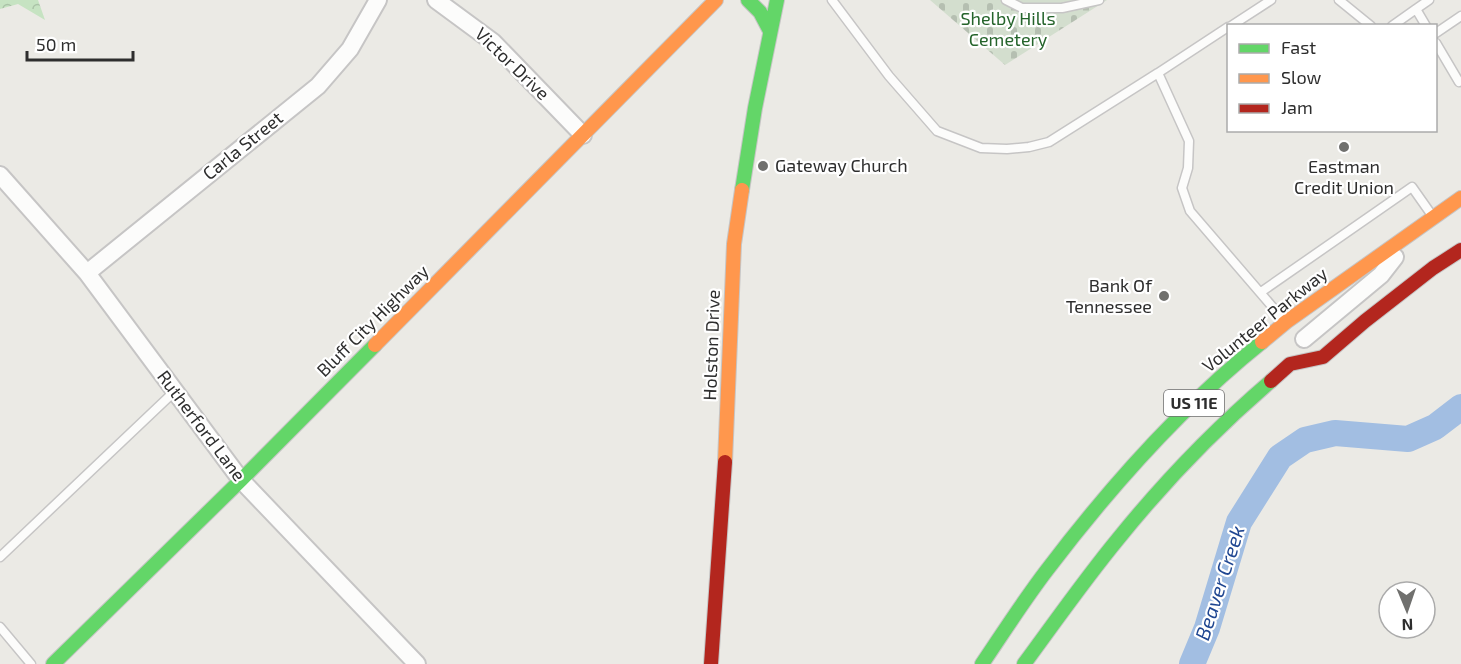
<svg xmlns="http://www.w3.org/2000/svg" width="1461" height="664" font-family="'Exo 2',sans-serif">
<defs>
<pattern id="forest-crowns" width="20" height="18" patternUnits="userSpaceOnUse" patternTransform="scale(1.5)"><rect width="20" height="18" fill="#c6e3c2"/><path d="M2 6a3 3 0 1 1 6 0M12 15a3 3 0 1 1 6 0" fill="none" stroke="#aac3a7"/></pattern>
<pattern id="cemetery-stones" width="16" height="16" patternUnits="userSpaceOnUse" patternTransform="scale(1.5)"><rect width="16" height="16" fill="#d3dece"/><path d="M2 7V4a2 2 0 0 1 4 0v3zM10 15v-3a2 2 0 0 1 4 0v3z" fill="#b5bfb1"/></pattern>
</defs>
<rect width="100%" height="100%" fill="#ebeae5"/>
<path fill="url(#forest-crowns)" d="M0,0h38l7,20 -27,-16 -18,5z"/>
<path fill="url(#cemetery-stones)" d="M930,0h177l-102,65z"/>
<g fill="none" stroke-linecap="round" stroke-linejoin="round">
<path stroke="#a2bee2" stroke-width="26" d="M1192,664l15,-36 32,-106 41,-65 25,-17 30,-7 73,6 27,-12 26,-20"/>
<g stroke="#c6c5c5" stroke-width="11">
<path id="lane" d="M832,0l57,76 48,55 44,17 26,1 22,-2 20,-5 109,-69
M1006,0l16,8h40l37,-8
M1339,0l32,26
M1416,9l13,-9
M1231,26l40,-26
M1392,26l24,-17 10,17
M1228,27l-70,46 31,68 -1,27 -6,20 8,23 92,107
M1436,33l25,-17
M1436,43l23,39
M1261,292l151,-105 19,27
M0,557l175,-166
M0,627l31,37"/>
</g>
<g stroke="#c6c5c5" stroke-width="20">
<path id="street" d="M436,0l57,42 90,93
M0,175l87,98 154,207 176,184
M87,273l231,-187 32,-37 28,-49
M1304,339l77,-64 14,-18"/>
</g>
<g stroke="#c6c5c5" stroke-width="16">
<path id="fast" d="M748,0l12,12 10,19
M742,190l13,-82 22,-108
M53,664l188,-184 134,-135
M982,664c21,-31 42,-64 65,-94 63,-83 134,-163 215,-228
M1024,664c31,-42 61,-85 94,-125 46,-57 97,-110 153,-158"/>
</g>
<g stroke="#c6c5c5" stroke-width="16">
<path id="slow" d="M1262,342l24,-20 175,-124
M375,345l341,-345
M725,462l9,-218 8,-54"/>
</g>
<g stroke="#c6c5c5" stroke-width="16">
<path id="jam" d="M1271,381l19,-17 33,-7 42,-36 68,-53 28,-18
M711,664l14,-202"/>
</g>
<use href="#lane" stroke="#fcfcfb" stroke-width="8"/>
<use href="#street" stroke="#fcfcfb" stroke-width="16"/>
<use href="#fast" stroke="#63d668" stroke-width="14"/>
<use href="#slow" stroke="#ff974d" stroke-width="14"/>
<use href="#jam" stroke="#b3261e" stroke-width="14"/>
</g>
<g fill="#70706e" stroke="#fff" stroke-width="2">
<circle cx="1344" cy="147" r="6"/>
<circle cx="763" cy="166" r="6"/>
<circle cx="1164" cy="296" r="6"/>
</g>
<g text-anchor="middle" stroke-width="4.5" stroke-linejoin="round" paint-order="stroke">
<rect fill="#fff" stroke="#6d6d6d" stroke-width="1.5" x="1164" y="390" width="60" height="26" rx="4.5"/>
<g font-size="16" font-weight="bold" fill="#2e2e2e">
<text x="1194" y="409">US 11E</text>
</g>
<g font-size="18" fill="#25642b" stroke="#fff">
<text x="1008" y="25">Shelby Hills<tspan x="1008" dy="21">Cemetery</tspan></text>
</g>
<g font-size="18" fill="#2e2e2e" stroke="#fff">
<text transform="translate(512 64) rotate(44)" y="6">Victor Drive</text>
<text transform="translate(243 146) rotate(-39)" y="6">Carla Street</text>
<text transform="translate(1265 320) rotate(-39)" y="6">Volunteer Parkway</text>
<text transform="translate(373 321) rotate(-45)" y="6">Bluff City Highway</text>
<text transform="translate(712 345) rotate(-88)" y="6">Holston Drive</text>
<text transform="translate(201 426) rotate(53)" y="6">Rutherford Lane</text>
</g>
<g font-size="18" fill="#2e2e2e" stroke="#fff" text-anchor="start">
<text x="775" y="172">Gateway Church</text>
<text x="1344" y="173" text-anchor="middle">Eastman<tspan x="1344" dy="21">Credit Union</tspan></text>
<text x="1152" y="292" text-anchor="end">Bank Of<tspan x="1152" dy="21">Tennessee</tspan></text>
</g>
<g font-size="20" font-style="italic" fill="#1f4691" stroke="#fff">
<text transform="translate(1220 583) rotate(-72)" y="7">Beaver Creek</text>
</g>
</g>
<rect x="1227" y="24" width="210" height="108" fill="#ffffff" stroke="#ababab" stroke-width="1.5"/>
<rect x="1239" y="44" width="30" height="9" fill="#63d668" stroke="#ababab" stroke-width="1.5"/>
<text x="1281" y="54" font-size="18" fill="#2e2e2e">Fast</text>
<rect x="1239" y="74" width="30" height="9" fill="#ff974d" stroke="#ababab" stroke-width="1.5"/>
<text x="1281" y="84" font-size="18" fill="#2e2e2e">Slow</text>
<rect x="1239" y="104" width="30" height="9" fill="#b3261e" stroke="#ababab" stroke-width="1.5"/>
<text x="1281" y="114" font-size="18" fill="#2e2e2e">Jam</text>
<g transform="translate(1407 610) rotate(178)"><circle r="28" fill="#ffffff" stroke="#ababab" stroke-width="1.5"/>
<path d="M0-4.5L10 22L0 15L-10 22Z" fill="#70706e"/>
<text y="-9" font-size="16" font-weight="bold" text-anchor="middle" fill="#2e2e2e">N</text>
</g>
<path d="M27 51v9h106v-9" fill="none" stroke="#2e2e2e" stroke-width="3"/>
<text x="36" y="51" font-size="18" fill="#2e2e2e" stroke="#ffffff" stroke-width="4.5" paint-order="stroke">50 m</text>
</svg>
